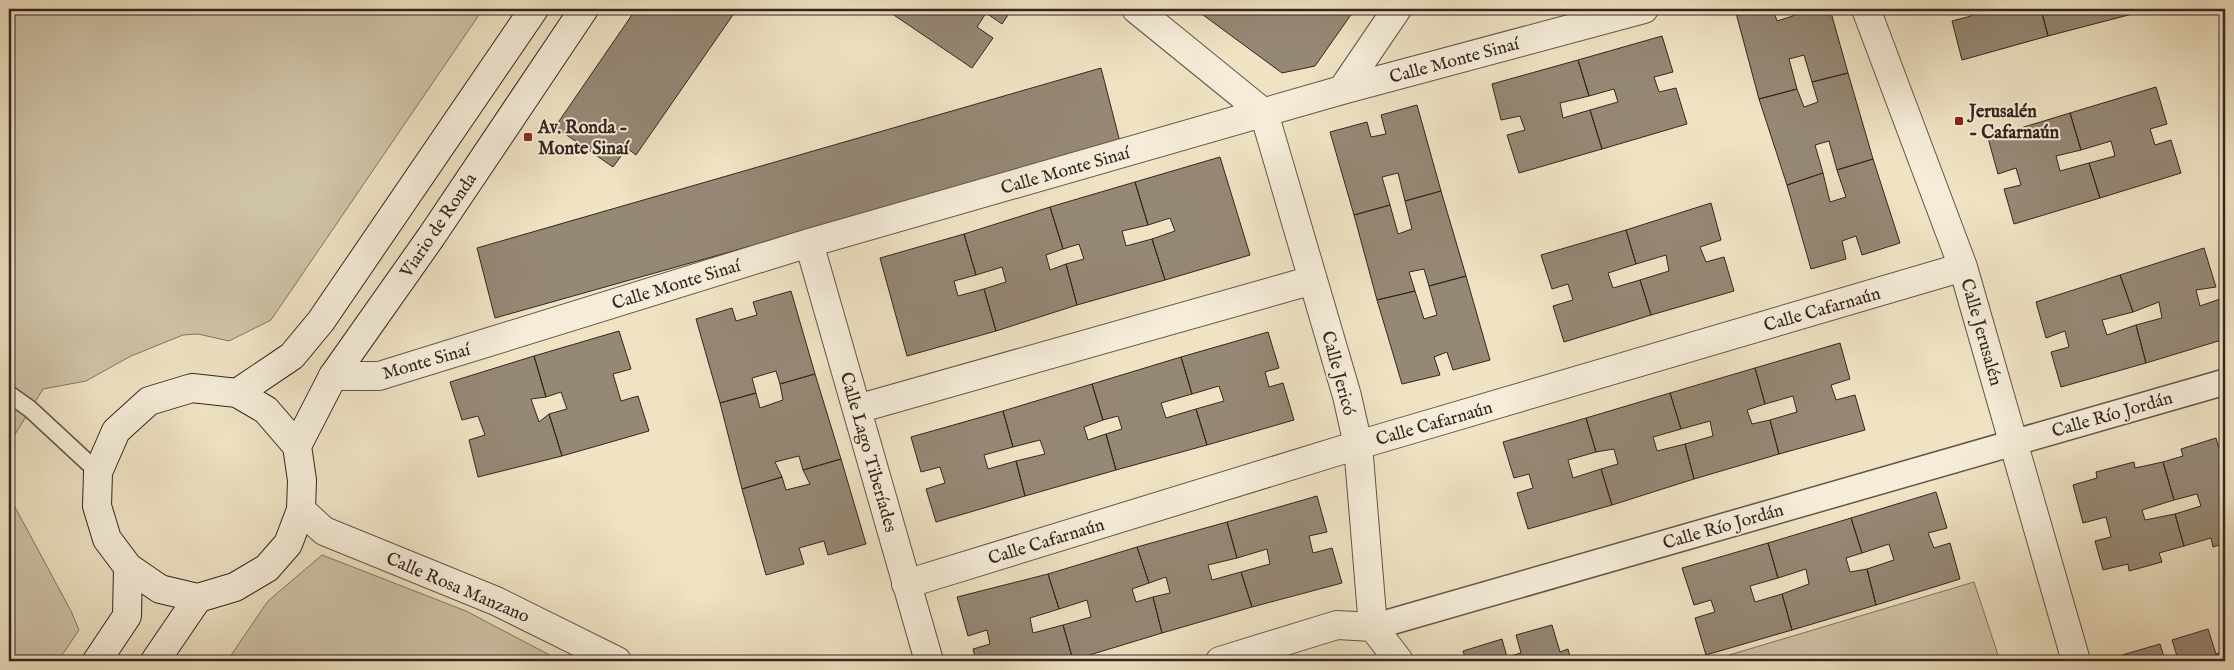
<svg xmlns="http://www.w3.org/2000/svg" width="2234" height="670" font-family="'IM FELL English',serif">
<rect width="100%" height="100%" fill="#efe3c4"/>
<filter id="stains"><feTurbulence type="fractalNoise" baseFrequency=".004" numOctaves="4"/><feColorMatrix values="0 0 0 0 .2 0 0 0 0 .09 0 0 0 0 .02 0 0 0 .5 -.17"/></filter>
<radialGradient id="worn" r=".72"><stop offset=".6" stop-color="#630" stop-opacity="0"/><stop offset="1" stop-color="#630" stop-opacity=".3"/></radialGradient>
<path fill="#cfc3a8" stroke="#827464" d="M9,9h474l-212,311 -42,21 -31,-7 -15,1 -52,21 -45,25 -43,8 -34,55z
M9,496l62,115 8,19 -21,31h-49z
M322,555l144,56 95,50h-334l41,-60z
M1974,582l26,79h-291z"/>
<path fill="#958875" stroke="#342520" d="M636,9h101l-101,146 -9,-7 -14,19 -58,-40z
M885,9h127l-10,15 -16,-11 -9,14 16,11 -21,30z
M1195,9h160l-40,57 -33,7z
M1750,9h23l4,12 16,-5 -2,-7h39l18,64 -36,9 -8,-27 -15,4 8,30 -38,10 -23,-86z
M1969,9h72l7,27 -86,24 -10,-39 19,-5z
M2041,9h94l1,4 -88,23z
M1662,36l11,36 -19,5 5,15 17,-4 11,36 -85,25 -12,-39 28,-8 -4,-13 -25,7 -11,-36z
M1578,60l11,36 -29,7 3,15 27,-8 12,39 -83,24 -12,-38 18,-5 -5,-14 -19,4 -9,-36z
M1101,68l19,74 -625,176 -18,-70z
M1848,73l25,86 -36,11 -8,-29 -14,4 8,28 -36,12 -28,-86 38,-10 7,18 14,-5 -6,-20z
M2156,87l11,37 -17,5 5,16 16,-5 10,33 -81,25 -11,-35 26,-7 -4,-15 -30,9 -11,-37z
M1417,105l24,86 -36,10 -7,-28 -16,4 8,28 -36,10 -24,-83 37,-10 4,15 15,-3 -5,-19z
M2070,113l11,37 -25,6 4,15 29,-8 11,35 -86,26 -10,-35 17,-4 -5,-17 -18,6 -10,-36z
M1220,157l30,98 -85,25 -13,-41 23,-8 -5,-13 -22,7 -13,-43z
M1873,159l27,84 -38,12 -6,-19 -14,5 4,18 -35,10 -24,-84 36,-12 7,29 16,-5 -9,-27z
M1135,182l13,43 -26,6 4,15 26,-7 13,41 -88,25 -11,-41 18,-5 -5,-15 -16,5 -13,-42z
M1441,191l25,85 -37,10 -5,-17 -15,3 6,19 -38,9 -23,-85 36,-10 8,29 14,-5 -7,-28z
M1711,203l10,37 -21,7 6,15 18,-5 10,34 -83,24 -11,-35 29,-9 -3,-16 -30,9 -10,-34z
M1050,207l13,42 -17,6 4,15 16,-6 11,41 -81,26 -12,-42 22,-7 -4,-15 -26,8 -12,-41z
M1626,230l10,34 -28,9 5,15 27,-8 11,35 -87,27 -11,-36 20,-6 -5,-16 -16,5 -11,-34z
M964,234l12,41 -22,6 4,15 26,-7 12,42 -89,25 -27,-98z
M2204,248l12,39 -20,3 4,16 20,-7 5,18v22l-79,24 -10,-38 26,-7 -3,-16 -26,10 -13,-37z
M2120,275l13,37 -31,8 5,15 29,-10 10,38 -85,24 -10,-35 18,-5 -4,-16 -19,7 -10,-36z
M1466,276l24,84 -37,10 -6,-18 -13,5 6,18 -38,9 -25,-84 38,-9 9,28 13,-4 -8,-29z
M791,291l24,83 -35,10 -4,-13 -24,7 4,15 -36,10 -24,-84 36,-11 4,13 21,-6 -4,-13z
M619,331l12,38 -18,5 8,27 17,-5 11,35 -87,25 -13,-42 18,-5 -6,-17 -15,5 -12,-41z
M1268,332l11,36 -14,4 4,15 14,-4 11,37 -87,25 -11,-36 28,-8 -5,-15 -27,8 -11,-37z
M1840,343l10,36 -19,6 5,15 19,-5 10,35 -86,24 -9,-34 27,-8 -4,-16 -28,8 -10,-36z
M534,356l12,41 -15,2 8,23 10,-8 13,42 -84,21 -9,-37 16,-5 -7,-19 -16,4 -12,-38z
M1181,357l11,37 -31,9 5,15 30,-9 11,36 -91,25 -10,-36 16,-5 -4,-13 -15,4 -11,-36z
M1755,368l10,36 -18,6 5,14 18,-4 9,34 -85,25 -9,-35 28,-8 -3,-15 -29,8 -11,-36z
M815,374l26,85 -38,11 -4,-14 -24,6 7,15 -40,12 -22,-86 36,-10 4,15 23,-8 -3,-16z
M1092,384l11,36 -19,7 4,13 18,-6 10,36 -91,26 -9,-35 29,-7 -5,-14 -27,7 -10,-36z
M1670,393l11,36 -28,8 4,14 28,-7 9,35 -82,26 -11,-36 17,-5 -4,-15 -18,3 -10,-34z
M1003,411l10,36 -29,8 4,14 28,-8 9,35 -89,26 -10,-33 19,-6 -5,-16 -19,5 -10,-35z
M1586,418l10,34 -28,8 5,18 28,-9 11,36 -84,24 -11,-36 16,-5 -4,-14 -15,4 -11,-36z
M2216,438l3,10 6,-2v97l-12,4 -2,-9 -27,8 -9,-32 26,-8 -4,-12 -23,6 -11,-38 20,-6 -2,-7z
M841,459l25,85 -38,11 -4,-14 -25,7 5,16 -38,11 -24,-86 40,-12 4,13 24,-6 -7,-14z
M2134,462l1,6 28,-6 11,38 -32,10 3,10 30,-6 9,32 -25,7 3,9 -33,9 -1,-7 -25,6 -8,-29 16,-4 -5,-20 -23,6 -10,-38 24,-7 -1,-6z
M1936,492l11,36 -19,5 6,15 16,-5 10,36 -84,26 -9,-36 27,-9 -5,-16 -27,9 -11,-35z
M1317,496l10,36 -18,4 4,17 19,-5 10,35 -90,24 -11,-35 29,-8 -3,-15 -30,9 -10,-36z
M1851,518l11,35 -16,5 4,14 17,-3 9,36 -84,25 -10,-36 27,-10 -3,-15 -28,9 -10,-35z
M1227,522l10,36 -29,7 4,15 29,-8 11,35 -90,26 -9,-36 17,-4 -4,-16 -17,6 -12,-36z
M1768,543l10,35 -28,8 5,16 27,-8 10,36 -86,25 -11,-37 20,-6 -4,-12 -17,5 -12,-37z
M1137,547l12,36 -17,6 4,13 17,-5 9,36 -89,27 -10,-35 28,-8 -4,-17 -28,9 -11,-35z
M1048,574l11,35 -29,9 3,15 30,-8 10,35 -97,1 -3,-12 17,-5 -3,-14 -19,6 -11,-39z
M1552,625l8,27 8,-3 3,12h-105l-3,-10 39,-12 5,18 14,-4 -5,-18z
M2208,629l8,25 6,-2 3,9h-101l-2,-6 38,-11 5,16 12,-4 -5,-16z"/>
<g fill="none" stroke-linecap="round" stroke-linejoin="round">
<g stroke="#635449" stroke-width="19">
<path id="service" d="M9,394l21,15 68,63"/>
</g>
<g stroke="#635449" stroke-width="28">
<path id="pedestrian" d="M1373,627l852,-245"/>
</g>
<g stroke="#635449" stroke-width="30">
<path id="minor" d="M1136,9l128,104 83,283 11,49 15,182 26,34
M1866,9l97,258 113,394
M1342,90l55,-81
M809,243l120,418
M333,376h46l430,-133 533,-153 302,-81
M857,409l456,-129
M301,510l23,21 172,70 121,60
M906,584l452,-139 605,-178
M1220,661l117,-36 36,2"/>
</g>
<g stroke="#342520" stroke-width="30">
<path id="secondary" d="M192,388l45,5 29,17 31,36 5,34 -1,30 -13,34 -21,24 -32,19 -37,11 -38,-9 -32,-22 -21,-28 -10,-33 1,-34 18,-41 33,-30z
M237,393l55,-37 29,-35 213,-312
M297,446l36,-70 98,-139 153,-228
M97,661l30,-45 1,-49
M155,661l43,-63"/>
</g>
<use href="#service" stroke="#f5edd9" stroke-width="16"/>
<use href="#pedestrian" stroke="#f5edd9" stroke-width="25"/>
<use href="#minor" stroke="#f5edd9" stroke-width="28"/>
<use href="#secondary" stroke="#f5edd9" stroke-width="28"/>
</g>
<g fill="#8f2418" stroke="#f5edd9" stroke-width="2">
<rect x="1954" y="116" width="10" height="10" rx="2.5"/>
<rect x="523" y="132" width="10" height="10" rx="2.5"/>
</g>
<g text-anchor="middle" stroke-width="4" stroke-linejoin="round" paint-order="stroke">
<g font-size="18" fill="#342520" stroke="#f5edd9">
<text transform="translate(1454 60) rotate(-15)" y="6">Calle Monte Sinaí</text>
<text transform="translate(1065 170) rotate(-16)" y="6">Calle Monte Sinaí</text>
<text transform="translate(438 225) rotate(-56)" y="6">Viario de Ronda</text>
<text transform="translate(676 284) rotate(-17)" y="6">Calle Monte Sinaí</text>
<text transform="translate(1822 309) rotate(-16)" y="6">Calle Cafarnaún</text>
<text transform="translate(1982 332) rotate(74)" y="6">Calle Jerusalén</text>
<text transform="translate(426 361) rotate(-16)" y="6">Monte Sinaí</text>
<text transform="translate(1339 373) rotate(75)" y="6">Calle Jericó</text>
<text transform="translate(2112 414) rotate(-16)" y="6">Calle Río Jordán</text>
<text transform="translate(1434 423) rotate(-16)" y="6">Calle Cafarnaún</text>
<text transform="translate(869 452) rotate(74)" y="6">Calle Lago Tiberíades</text>
<text transform="translate(1723 526) rotate(-16)" y="6">Calle Río Jordán</text>
<text transform="translate(1046 541) rotate(-17)" y="6">Calle Cafarnaún</text>
<text transform="translate(458 587) rotate(23)" y="6">Calle Rosa Manzano</text>
</g>
<g font-size="18" font-weight="bold" fill="#342520" stroke="#f5edd9" text-anchor="start">
<text x="1969" y="117">Jerusalén<tspan x="1969" dy="21">- Cafarnaún</tspan></text>
<text x="538" y="133">Av. Ronda -<tspan x="538" dy="21">Monte Sinaí</tspan></text>
</g>
</g>
<rect width="2234" height="670" fill="none" stroke="#efe3c4" stroke-width="30"/>
<rect x="10" y="10" width="2214" height="650" fill="none" stroke="#342520" stroke-width="2.5"/>
<rect x="15" y="15" width="2204" height="640" fill="none" stroke="#342520"/>
<rect width="100%" height="100%" filter="url(#stains)"/>
<rect width="100%" height="100%" fill="url(#worn)"/>
</svg>
